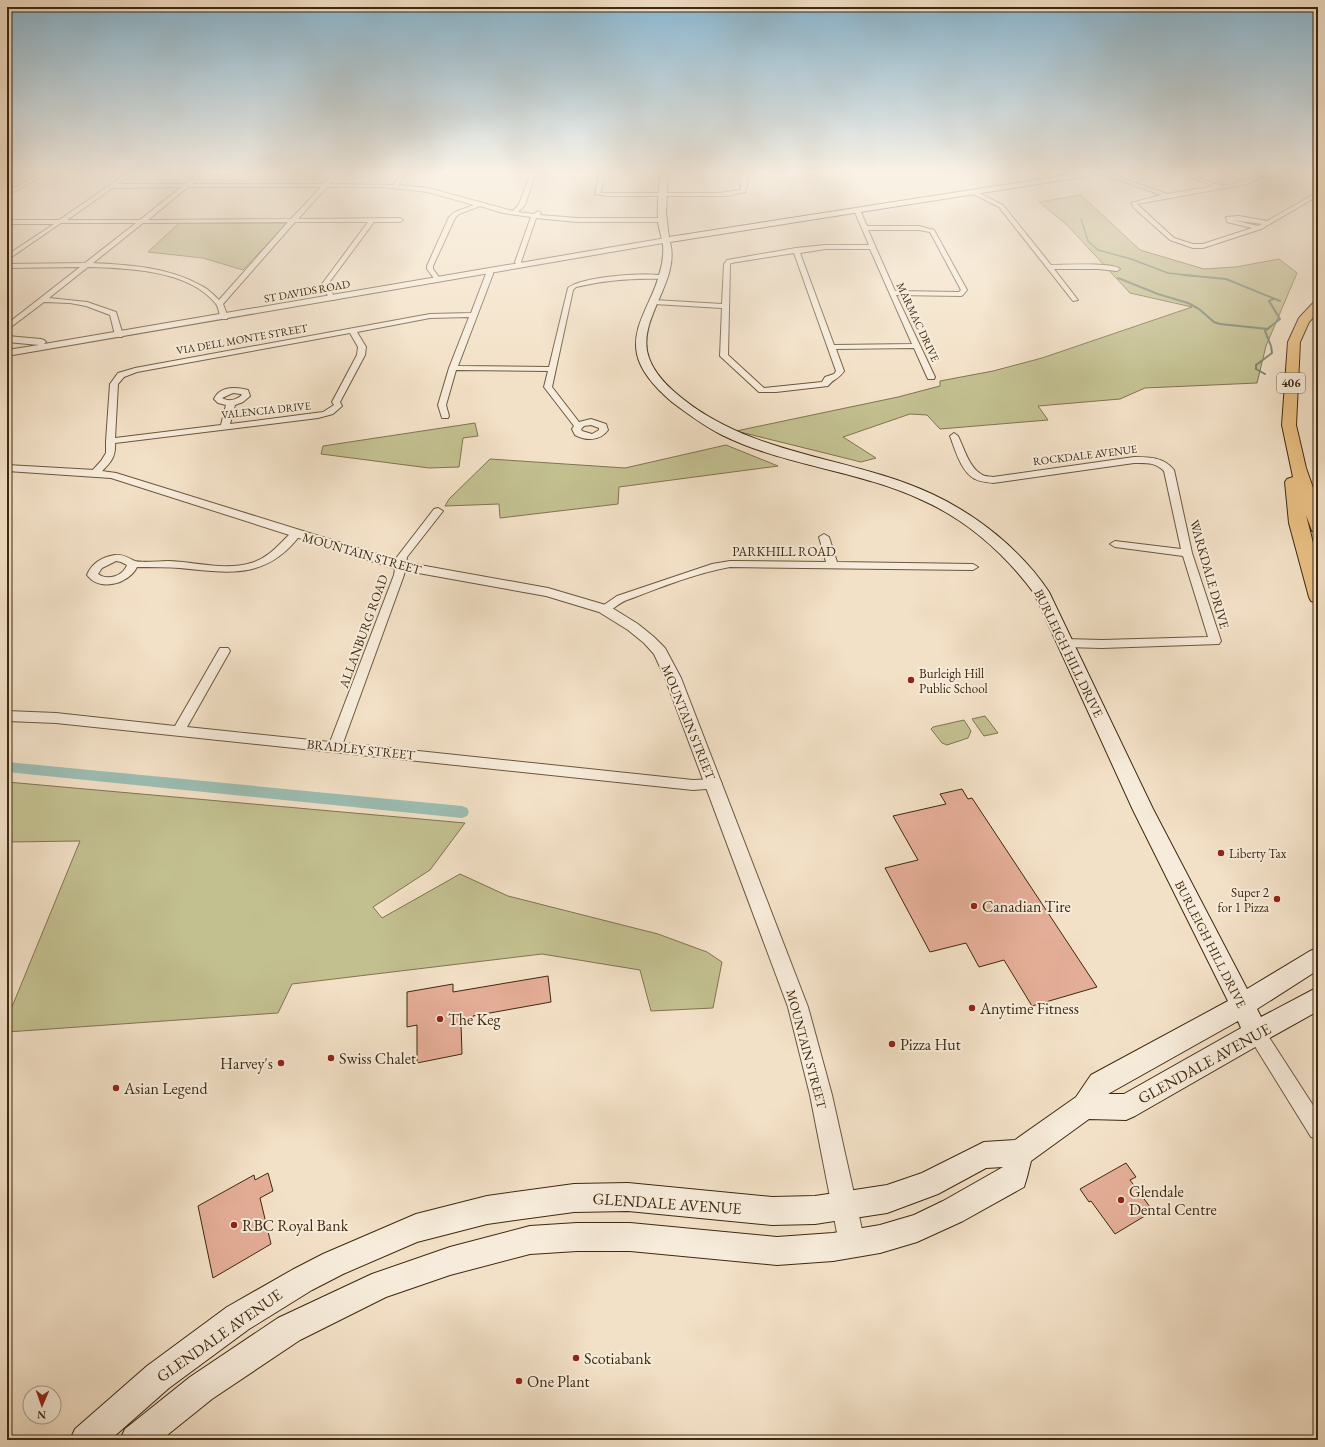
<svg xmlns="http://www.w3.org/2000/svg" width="1325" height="1447" font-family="'EB Garamond',serif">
<rect width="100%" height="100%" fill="#f3e1c7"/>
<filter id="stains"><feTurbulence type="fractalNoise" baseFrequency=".005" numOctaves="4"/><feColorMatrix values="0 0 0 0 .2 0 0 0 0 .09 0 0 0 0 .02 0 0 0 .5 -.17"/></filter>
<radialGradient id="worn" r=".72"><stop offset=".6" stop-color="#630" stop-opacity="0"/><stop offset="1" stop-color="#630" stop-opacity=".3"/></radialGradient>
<path fill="#c3c090" stroke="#807450" d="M1081,195l59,55 64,19 32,-2 43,-8 18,14 -31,73 -9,37 -112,5 -25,11 -82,7 10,14 -108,9 -13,-14 -17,-1 -67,23 33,21 -15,4 -125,-31 162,-34 42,-11v-5l53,-10 49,-13 150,-51 -62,-14 -64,-69 -27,-22z
M179,223h108l-44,47 -40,-12 -55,-6z
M475,423l3,13 -15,2 -4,29 -30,1 -108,-14 2,-8z
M726,445l52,21 -159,21 -1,17 -118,14 -1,-14 -54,2 4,-7 41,-40 135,9z
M985,716l13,17 -14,3 -12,-17z
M964,720l7,11 -3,7 -21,7 -5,-2 -11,-14 2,-2z
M7,782l458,41 -35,47 -57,37 9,11 78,-44 48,22 150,38 49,18 15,10 -9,46 -62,3 -11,-41 -98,-16 -250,30 -14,29 -271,19v-13l73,-178 -73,1z"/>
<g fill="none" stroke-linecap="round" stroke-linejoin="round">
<path stroke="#768272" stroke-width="1.5" d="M1081,219l7,22 10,9 33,9 37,14 26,3"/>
<path stroke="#768272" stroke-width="2" d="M1184,275l42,4 54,22
M1118,278l40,16 30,9 11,6 15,13 6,2 48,5
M1265,374l-9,-5v-4l16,-12 -1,-7 -6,-15 15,-12 -11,-18 4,-2"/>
<path fill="#9bbeb4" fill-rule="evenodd" d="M7,762l455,44 5,2 2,4 -2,4 -5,2 -455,-46z"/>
</g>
<path fill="#e5ae98" stroke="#3e290f" d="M962,789l6,10 4,-1 125,189 -65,19 -28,-46 -25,7 -13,-24 -36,9 -45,-84 33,-8 -25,-44 53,-12 -6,-10z
M548,976l3,26 -78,14v6l-12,2 1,30 -45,9v-38l-10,2v-35l46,-8v8z
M1126,1163l10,14 -6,3 23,31 -38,23 -24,-33 -2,1 -9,-13z
M268,1173l5,18 -13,7 11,46 -58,34 -15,-72 56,-31 1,5z"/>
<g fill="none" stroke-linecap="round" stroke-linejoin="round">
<g stroke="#6b573d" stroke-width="2">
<path id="minor" d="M42,172h6l-41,24v-4z
M129,172h6l-17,12h67l16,-12h5l-14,12h132l10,-12h5l-10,12 64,1 9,-13h5l-9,13 30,3 85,23 6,-7 12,-32h5l-11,33 -7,7 16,2 4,-3 3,2 -1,2 37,3h85l3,2 -3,2h-85l-41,-4 -15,44 1,3 -3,2 -2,-1 -2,-4 16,-45 -28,-4 -23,-7 -21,8 -4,4 -22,48v3l8,11 -3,2 -2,-1 -9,-12v-3l22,-49 6,-5 19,-7 -46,-13 -46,-5h-55l-29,32 102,-1 3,2 -3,2h-26l-46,62 7,15 -1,1h-4l-8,-16 46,-62h-73l-72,82 5,13 -1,2h-6c-2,-5 -2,-11 -5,-15 -27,-34 -88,-36 -128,-37l-39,31 38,4 29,10 7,23 -1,2h-3l-4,-2 -5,-20 -24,-9 -16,-3 -26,-1 -37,28v-6l73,-57 -73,1v-4l78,-1 51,-40h-75l-54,37v-5l47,-31h-47v-4h52zM114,187l1,1 66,-1 -41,33h-73zM188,187h133l-30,32 -143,1zM288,222l-69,78c-5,-5 -11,-11 -17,-14 -33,-19 -72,-21 -109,-23l50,-40z
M599,172h6l-4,21h118l22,-3 -1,-18h6l1,14 -2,6 -17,4h-121l-12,-2z
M1097,172h7l63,22 47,-8 -37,-14c16,0 29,11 44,13 18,2 34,-13 50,-13l-23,12 -111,20 37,34 19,6h10l49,-16 -25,-6 -1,-5 13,-1 28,5 49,-28 2,-1v4l-57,33 -58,19h-10l-23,-8 -36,-32 -3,-5 30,-8zM1232,220l30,4 -4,2z
M971,191h4l28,14 48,60c14,0 60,-3 69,4l-3,2 -19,-2h-44l24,31 -5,1 -74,-94 -28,-14z
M857,208l3,2 7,16h52l15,4 33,60 -4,5 -2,1 -65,-1 39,82 -1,2h-6l-1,-2 -13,-29 -78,1 8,22c-5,8 -11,8 -16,15l-52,6h-17l-39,-36 2,-48 -68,-4 -3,-2 3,-2 68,4 2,-40 3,-4 69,-12 29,-3h44l-15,-35zM868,230h51l11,2 31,58 -2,2 -64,-1zM825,249h45l42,95 -78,1 -34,-92zM794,253l42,118 -2,3 -9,3 -3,5 -58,6 -36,-33 2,-91 1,-1z
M490,269l3,2v3l-35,92 91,1 19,-79c15,-12 79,-16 98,-12l1,1 -3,2c-30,-1 -59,1 -88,8l-3,3 -21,97 27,35 12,-3 15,5 2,6c-8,11 -22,11 -33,5l-3,-6 2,-3 -30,-39 4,-16 -92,-1 -10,35 3,11 -1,2h-6l-4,-13 11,-37 20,-51 -39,1 -73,14 9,15 -1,8 -25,47 2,4 -9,8 -15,4 -203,25c1,16 -6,21 -17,32h-6l-2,-2 11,-12 5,-8v-12l4,-57 8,-11 17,-5 295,-54 41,-1 16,-42zM350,333l8,14 -1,8 -25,47 2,3 -11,7 -93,12 5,-19 8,-3 7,-6 -2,-6c-12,-3 -28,-4 -34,9l4,4 8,2 -5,20 -106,13 3,-54 6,-7 13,-5zM233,393l8,1 1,1c-6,5 -13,7 -20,3zM591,425l8,3v2l-7,4 -10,-3 -1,-2 3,-3z
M954,433l4,3c6,12 11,31 23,38 3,3 8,2 12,3l141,-20c15,0 30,0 40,13l18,83 29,88 -2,3 -117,4 -38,-1 -4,-1 -2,-3 2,-3 4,-1 38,1 106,-3 -25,-81 -68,-9 -5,-3 5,-3 66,8 -17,-78c-9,-9 -18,-8 -30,-8l-141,20c-6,-1 -13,-1 -18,-4 -14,-7 -20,-30 -25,-43z
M438,508l5,3 -36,46 -3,18 -61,168 350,37 22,-1 5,1 2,4 -2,4 -27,2 -637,-67 -49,-2v-10l49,2 119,13 45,-78h8l2,3 -43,76 143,15 64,-167 3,-18 37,-48z
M296,531l5,3c-34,46 -71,39 -121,34 -14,-1 -29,-1 -43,-1 -8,17 -38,25 -50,8 5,-12 15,-18 28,-20 8,-1 13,3 20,6 8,2 25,0 34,0 27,1 56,10 82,2 18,-5 28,-19 41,-31zM116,561l5,1 6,3c-4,11 -19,16 -29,9l4,-6z
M824,534l5,3 8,25 136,2 5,3 -5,3 -243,-3c-34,6 -71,21 -103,33 -9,3 -17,14 -27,12l-2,-3 19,-13 95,-32 18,-3 96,1 -7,-25z
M1257,1025l6,3 55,85v26l-7,-2 -60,-97 -3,-6 3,-6z"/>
</g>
<g stroke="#6b573d" stroke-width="2">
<path id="tertiary" d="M666,238l4,2 -1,2 -662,114v-6l32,-5 -32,-3v-6l34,3 3,1 2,2 -2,2z
M7,465l88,5 21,3 287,89 145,26 61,18 29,18 16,13 11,11 16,30 127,329 24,88 33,148 -4,9 -9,4 -9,-4 -4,-9 -29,-148 -22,-88 -123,-329 -11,-24 -10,-11 -16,-13 -29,-18 -53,-16 -150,-27 -285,-91 -104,-7z"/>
</g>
<g stroke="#3e290f" stroke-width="2">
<path id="secondary" d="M660,172h8l-2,41 3,24 418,-65h18l-3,2 -432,68c11,40 -35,78 -21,116 6,17 20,30 34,41 73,58 167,57 249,95 45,21 89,56 117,98l104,217 94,180 63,-38 8,-3v22l-61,39 4,8 57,-30v24l-52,29v2l-9,4 -122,70 -9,4 -37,-1 -58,42 -4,16 -3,10 -61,34 -46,21 -37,11 -47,8 -56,4 -147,-14h-53l-47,3 -80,21 -64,22 -86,43 -88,59 -51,41h-41l5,-11 65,-52 88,-59 94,-44 78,-27 80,-21 47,-3h53l147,14 56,-4 47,-8 34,-10 29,-14 60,-34 -17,1 -48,26 -51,19 -72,11 -43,1 -144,-14 -54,1 -87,12 -70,18 -74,32 -31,16 -63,39 -80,59 -59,52h-40l5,-11 72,-63 80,-59 65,-37 31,-16 93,-40 71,-18 87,-12 54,-1 144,14 43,-1 72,-11 35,-12 62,-31 31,-2 61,-43 15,-22 137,-74 -95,-191 -99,-217c-29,-39 -67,-73 -112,-93 -64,-30 -137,-34 -200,-65 -18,-9 -34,-21 -50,-33 -14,-12 -31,-29 -35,-48 -6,-28 16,-53 22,-79 3,-9 5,-20 4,-30 -1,-8 -4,-15 -5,-23 -1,-16 1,-33 2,-50zM1238,1021l3,7 -117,66h-16z"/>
</g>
<g stroke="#3e290f" stroke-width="2">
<path id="motorway" d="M1318,301v11l-9,10 -9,20 -4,83 10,43 12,34v30l-6,-1 -6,-16 12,48v40l-7,-2 -2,-4 -20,-74 -4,-41 2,-3 6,-2 -11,-52 6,-83 11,-24 15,-16z"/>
</g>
<use href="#minor" fill="#f7ecdb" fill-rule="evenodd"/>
<use href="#tertiary" fill="#f7ecdb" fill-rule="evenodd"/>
<use href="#secondary" fill="#f7ecdb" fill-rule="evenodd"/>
<use href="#motorway" fill="#eac084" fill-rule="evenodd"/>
</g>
<linearGradient id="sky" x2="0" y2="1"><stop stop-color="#89b8d3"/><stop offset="0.46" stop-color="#faf2e6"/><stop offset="1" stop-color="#faf2e6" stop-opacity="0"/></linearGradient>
<rect width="1325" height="375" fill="url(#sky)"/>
<g fill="#8f2418" stroke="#f7ecdb" stroke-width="1.5">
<circle cx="911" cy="680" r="4"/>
<circle cx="1221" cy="853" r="4"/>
<circle cx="1277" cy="899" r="4"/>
<circle cx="974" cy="906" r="4"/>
<circle cx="972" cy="1008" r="4"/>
<circle cx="440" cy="1019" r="4"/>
<circle cx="892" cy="1044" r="4"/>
<circle cx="331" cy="1058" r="4"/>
<circle cx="281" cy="1063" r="4"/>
<circle cx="116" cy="1088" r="4"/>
<circle cx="1121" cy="1200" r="4"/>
<circle cx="234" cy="1225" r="4"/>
<circle cx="576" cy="1358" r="4"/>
<circle cx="519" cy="1381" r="4"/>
</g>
<g text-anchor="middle" stroke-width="4" stroke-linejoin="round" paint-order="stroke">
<g font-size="11" fill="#3e290f" stroke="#f7ecdb">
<text transform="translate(307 291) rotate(-10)" y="4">ST DAVIDS ROAD</text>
<text transform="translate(918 322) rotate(65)" y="4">MARMAC DRIVE</text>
<text transform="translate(242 339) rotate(-10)" y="4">VIA DELL MONTE STREET</text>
<text transform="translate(266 410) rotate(-6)" y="4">VALENCIA DRIVE</text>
<text transform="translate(1085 455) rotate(-7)" y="4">ROCKDALE AVENUE</text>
</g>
<rect fill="#f7ecdb" stroke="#76644c" stroke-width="1" x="1277" y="373" width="28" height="20" rx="3"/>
<g font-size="12" font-weight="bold" fill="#3e290f">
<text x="1291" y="387">406</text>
</g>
<g font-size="13" fill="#3e290f" stroke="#f7ecdb">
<text x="784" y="556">PARKHILL ROAD</text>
<text transform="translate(362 553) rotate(16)" y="5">MOUNTAIN STREET</text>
<text transform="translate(1210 574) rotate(74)" y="5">WARKDALE DRIVE</text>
<text transform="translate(363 631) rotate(-70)" y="5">ALLANBURG ROAD</text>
<text transform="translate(1069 653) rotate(64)" y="5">BURLEIGH HILL DRIVE</text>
<text transform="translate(689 722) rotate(68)" y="5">MOUNTAIN STREET</text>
<text transform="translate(361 749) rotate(6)" y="5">BRADLEY STREET</text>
<text transform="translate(1211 944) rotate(63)" y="5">BURLEIGH HILL DRIVE</text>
<text transform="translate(807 1049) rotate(75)" y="5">MOUNTAIN STREET</text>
</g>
<g font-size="13" fill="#3e290f" stroke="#f7ecdb" text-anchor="start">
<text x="919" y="678">Burleigh Hill<tspan x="919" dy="15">Public School</tspan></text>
<text x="1229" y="858">Liberty Tax</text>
<text x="1269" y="897" text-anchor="end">Super 2<tspan x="1269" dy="15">for 1 Pizza</tspan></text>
</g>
<g font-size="16" fill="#3e290f" stroke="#f7ecdb" text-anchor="start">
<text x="982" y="912">Canadian Tire</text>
<text x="980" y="1014">Anytime Fitness</text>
<text x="448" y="1025">The Keg</text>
<text x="900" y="1050">Pizza Hut</text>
<text x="339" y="1064">Swiss Chalet</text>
<text x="273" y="1069" text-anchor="end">Harvey's</text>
<text x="124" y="1094">Asian Legend</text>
<text x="1129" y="1197">Glendale<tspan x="1129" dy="18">Dental Centre</tspan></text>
<text x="242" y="1231">RBC Royal Bank</text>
<text x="584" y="1364">Scotiabank</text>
<text x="527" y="1387">One Plant</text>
</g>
<g font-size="16" fill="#3e290f" stroke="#f7ecdb">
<text transform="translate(1204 1063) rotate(-29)" y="6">GLENDALE AVENUE</text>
<text transform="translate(667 1203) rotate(4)" y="6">GLENDALE AVENUE</text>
<text transform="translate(219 1335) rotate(-35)" y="6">GLENDALE AVENUE</text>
</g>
</g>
<rect width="1325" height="1447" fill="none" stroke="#f3e1c7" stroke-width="24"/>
<rect x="8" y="8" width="1309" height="1431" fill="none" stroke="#3e290f" stroke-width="2"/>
<rect x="12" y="12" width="1301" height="1423" fill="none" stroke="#3e290f"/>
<g transform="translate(42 1405) rotate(182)"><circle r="19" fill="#f7ecdb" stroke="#ad9e89"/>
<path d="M0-3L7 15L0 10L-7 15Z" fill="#8f2418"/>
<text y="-6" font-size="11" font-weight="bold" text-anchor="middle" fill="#3e290f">N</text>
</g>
<rect width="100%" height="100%" filter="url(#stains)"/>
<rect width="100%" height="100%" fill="url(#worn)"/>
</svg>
